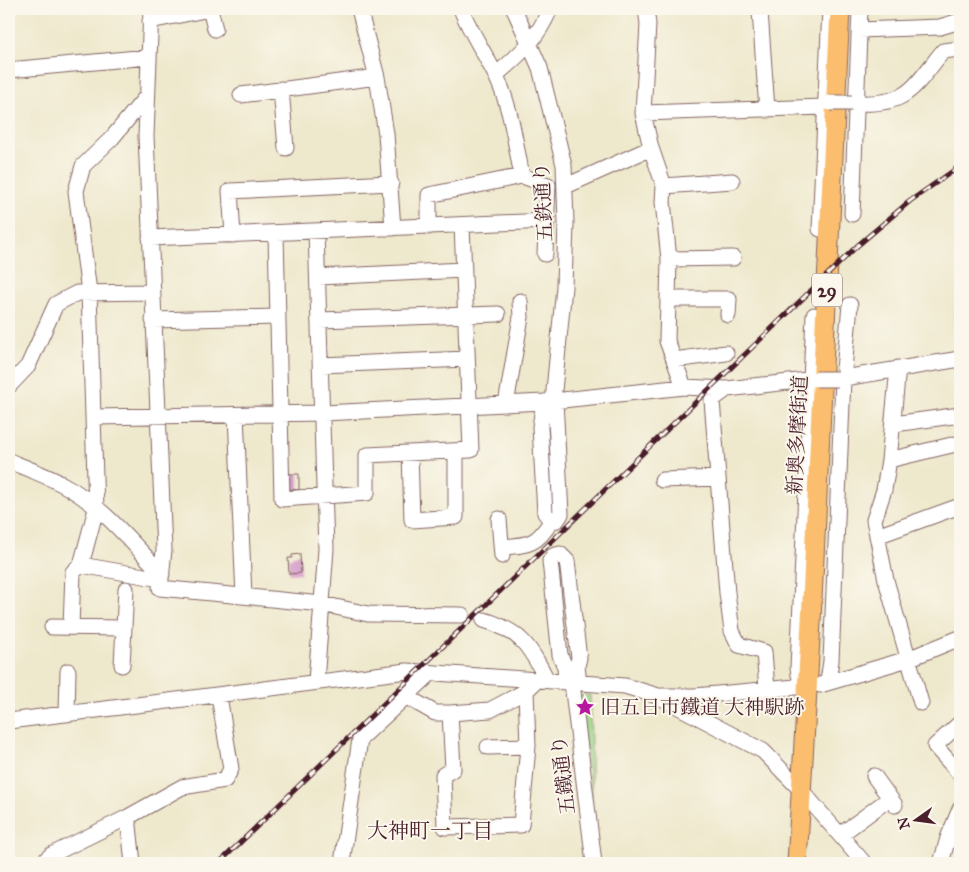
<svg xmlns="http://www.w3.org/2000/svg" width="969" height="872" font-family="'IM FELL Great Primer','Noto Serif JP',serif">
<rect width="100%" height="100%" fill="#fbf7ec"/>
<filter id="ink" filterUnits="userSpaceOnUse"><feTurbulence type="fractalNoise" baseFrequency=".02" numOctaves="2"/><feDisplacementMap in="SourceGraphic" scale="10" xChannelSelector="R" yChannelSelector="G"/><feConvolveMatrix kernelMatrix="1 2 1 2 8 2 1 2 1" color-interpolation-filters="sRGB"/></filter>
<filter id="wash" filterUnits="userSpaceOnUse"><feTurbulence type="fractalNoise" baseFrequency=".0096" numOctaves="4" result="noise"/><feDisplacementMap in="SourceGraphic" scale="20" xChannelSelector="R" yChannelSelector="G"/><feGaussianBlur stdDeviation="1.12" result="paint"/><feColorMatrix in="noise" values="0 0 0 0 0 0 0 0 0 0 0 0 0 0 0 0 0 1.4 0 .05"/><feComposite in="paint" operator="in"/></filter>
<g filter="url(#wash)">
<rect width="100%" height="100%" fill="#eee8cc"/>
<path fill="#9cd385" stroke="#737958" d="M590,695l2,103 -14,-102z"/>
<g id="blocks">
<path fill="#cf8cc2" d="M287,474h12v16l-11,-1z
M300,554l1,19 -12,1 -1,-16h4v-3z"/>
</g>
</g>
<g filter="url(#ink)">
<use href="#blocks" fill-opacity="0" stroke="#836563" stroke-width="1"/>
<g fill="none" stroke-linecap="round" stroke-linejoin="round">
<g stroke="#836563" stroke-width="17">
<path id="minor" d="M151,9l-5,127 18,414 -4,38 162,16 46,10 94,1
M210,9l5,20
M359,9l18,68 9,57 7,94
M461,9c10,24 23,43 34,65 16,31 20,68 27,102l26,9 -3,69
M514,9l26,59 24,97 2,58 -2,64 -11,114
M646,9l2,15 -5,89 8,35 13,38 -1,16 6,57 -2,82 17,46
M760,11l7,99
M150,21l60,-12
M859,30l81,-3 20,-6
M9,70l139,-13
M496,75c24,-21 41,-35 54,-66
M281,89l5,59
M241,95l136,-18
M852,103c55,3 59,-12 91,-52l17,-2
M643,113l182,-6
M566,186l85,-38
M664,186l68,-5
M852,214l8,-205
M429,227v-32l93,-19
M820,229l10,-220
M316,231l10,318 -10,133
M276,233l6,266 85,-6v-38l104,-5 -9,-225
M233,235l-3,-44 161,-8
M150,238l396,-17
M669,259l64,-1
M318,277l146,-7
M668,299h61l-1,16
M153,320l124,-3
M319,320l179,-6
M674,360l52,-7
M321,365l146,-6
M898,368l-9,92 -5,30 -10,30 12,60 35,123
M838,379l122,-20
M9,386l19,-20 28,-62 21,-11 76,-1
M727,389l-15,11 15,193 5,38 7,14 25,7 3,37
M544,402l-4,25 5,86 6,8 6,-1 4,-6 -6,-113
M506,404l15,-87 -1,-16
M236,415l8,181
M95,417l228,-4 221,-11 140,-15 43,2 89,-10
M894,424l66,-9
M410,453l2,67 44,-3v-66
M889,460l71,-17
M9,461c17,7 36,14 53,23 40,21 70,59 100,90
M662,480l56,-2
M499,519l3,37
M877,536l83,-30
M502,547c26,-2 35,-2 49,-26
M81,565l80,14
M484,620c37,11 46,27 63,60
M52,627l72,1
M71,627l2,-55 8,-7 15,-56 -7,-217 -13,-101 7,-25 29,-28 34,-41
M122,665l4,-76
M828,681l3,-20 12,-281 7,-75
M566,682l-1,-15 -5,-12 -10,-94 3,-5 7,-2 7,7 12,97 -2,8 2,17
M572,683l22,180
M820,685l88,-26 52,-21
M807,686l-8,-11 -1,-7 16,-353
M662,696h33l112,-10
M407,697l28,16h15l40,-3 36,-19
M450,713l3,56 -10,6 2,52 76,-2 7,-79 -2,-55 11,-11
M67,714l1,-43
M9,721l398,-50 218,15 33,10 105,55 38,39 63,73
M960,723l-25,23 25,28
M488,747l40,-1
M874,776l21,29
M128,817l5,46
M840,835l50,-37
M42,863l9,-8 77,-38 54,-30 43,-7 6,-11 -12,-73
M342,863l18,-124 71,-66
M941,863l7,-25 12,-29"/>
</g>
<g stroke="#836563" stroke-width="21">
<path id="major" d="M797,863l14,-241 29,-613"/>
</g>
<use href="#minor" stroke="#fff" stroke-width="15"/>
<use href="#major" stroke="#fbbd6e" stroke-width="19"/>
<g stroke="#4a1f2b" stroke-width="5">
<path id="rail" d="M219,863l638,-617 53,-45 50,-35"/>
</g>
<use href="#rail" stroke="#fbf7ec" stroke-width="3" stroke-dasharray="9" stroke-linecap="butt"/>
<g stroke="#836563" stroke-width="17" stroke-linecap="butt">
<path id="minor-bridge" d="M830,103h22
M816,379h22"/>
</g>
<use href="#minor-bridge" stroke="#fff" stroke-width="15"/>
</g>
</g>
<defs>
<g id="sight-bare" transform="scale(1.5)"><path d="M0-6L1.8-2.2L6-1.7L2.9 1.2L3.7 5.4L0 3.3L-3.7 5.4L-2.9 1.2L-6-1.7L-1.8-2.2Z" fill="#b5179e" stroke="#fbf7ec" stroke-width="2.5" paint-order="stroke"/></g>
</defs>
<g fill-rule="evenodd">
<use href="#sight-bare" x="585" y="707"/>
</g>
<g text-anchor="middle" stroke-width="4" stroke-linejoin="round" paint-order="stroke">
<rect fill="#fbf7ec" stroke="#7f6065" stroke-width="1" x="812" y="273.5" width="30" height="33" rx="4"/>
<g font-size="19" font-weight="bold" fill="#4a1f2b">
<text x="827" y="297">29</text>
</g>
<g font-size="20" fill="#4a1f2b" stroke="#fbf7ec">
<text transform="translate(543 202) rotate(-93)" y="7">五鉄通り</text>
<text transform="translate(797 435) rotate(-87)" y="7">新奥多摩街道</text>
<text transform="translate(563 775) rotate(-97)" y="7">五鐵通り</text>
</g>
<g font-size="20" fill="#4a1f2b" stroke="#fbf7ec" text-anchor="start">
<text x="600" y="714">旧五日市鐵道 大神駅跡</text>
</g>
<g font-size="21" fill="#4a1f2b" stroke="#fbf7ec">
<text x="430" y="838">大神町一丁目</text>
</g>
</g>
<rect width="969" height="872" fill="none" stroke="#fbf7ec" stroke-width="30"/>
<g transform="translate(916 820) rotate(256)" stroke="#fbf7ec" stroke-width="4" paint-order="stroke">
<path d="M0-4L9 19L0 12L-9 19Z" fill="#4a1f2b"/>
<text y="-8" font-size="14" font-weight="bold" text-anchor="middle" fill="#4a1f2b">N</text>
</g>
</svg>
